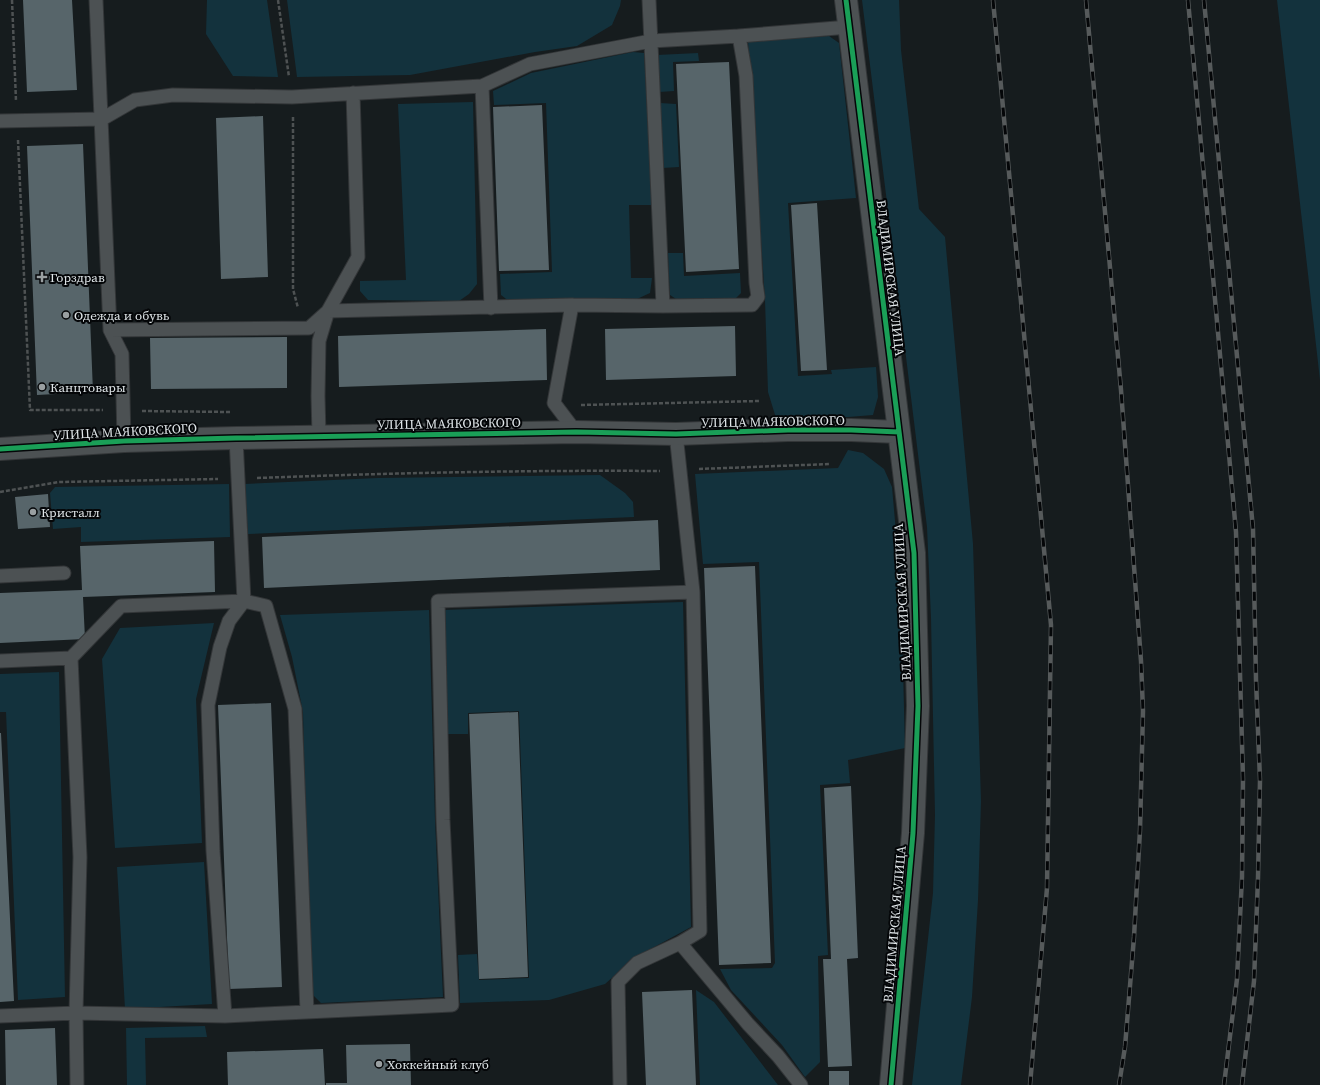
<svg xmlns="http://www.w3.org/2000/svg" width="1320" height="1085" font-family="'Source Serif 4',serif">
<rect width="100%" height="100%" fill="#161c1e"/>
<path fill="#13323d" d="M207,0h60l11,77 -45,-1 -27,-42z
M287,0h334l-1,6 -8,19 -35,21 -42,6 -125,23 -113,2z
M862,0h37l2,50 18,159 26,28 28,307 8,257 -3,99 -6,97 -11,88h-49l21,-192 2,-78 -4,-197 -4,-91z
M1277,0h43v380z
M829,36l10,7 17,155 -68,5 10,173 34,-2 -1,-4 45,-3 2,30 -5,18 -25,2 -72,1 -8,-26 -3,-92 -17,-259z
M633,52l11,1 8,152h-23l2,73h21l-2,15 -13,6 -127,3 -9,-7 -1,-21 52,-2 -6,-169 -52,2 -1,-14 38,-18z
M698,53l1,8 -26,1 1,29 -15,1 -2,-37z
M473,102l4,182 -8,10 -10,7 -91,-1 -8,-9v-10l46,-1 -8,-176z
M660,103l16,1 3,63 -17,1z
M668,253h15l1,23 56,-3 1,20 -5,5 -60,1 -6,-4z
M848,450l15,3 21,16 8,18 9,102 4,159 -57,12 2,23 -30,2 8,170 -10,1 2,106 -15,15 -23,-32 -51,-55 -11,-21 52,-1 3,-5 -16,-401 -56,2 -8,-90 143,-6z
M600,475l25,18 8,9 1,15 -386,17 -4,-50 134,-6z
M229,484l1,53 -149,5v-15l-28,2 -3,-36 5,-6z
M683,602l8,325 -57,31 -29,26 -56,16 -89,3 -2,-48 19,-1 2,26 50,-2 -10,-267 -51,2v21h-21l-3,-124z
M429,610l6,210 8,177 -122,6 -9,-9 -4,-87 -5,-195 -11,-55 -12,-42z
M214,623l-18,76 6,144 -87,5 -13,-189 18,-31z
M59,672l6,325 -47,3 -12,-288h-6v-38z
M204,862l8,142 -87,5 -8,-142z
M696,990l18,12 64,83h-78z
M205,1026l2,11 -62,1 1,47h-19l-1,-57z"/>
<path fill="#57656a" d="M23,0h49l5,90 -50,2z
M729,62l10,207 -53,3 -10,-208z
M542,105l7,165 -50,1 -6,-164z
M263,116l5,161 -47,2 -5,-161z
M83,144l10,248 -56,3 -10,-249z
M817,203l10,167 -26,1 -10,-166z
M735,326l1,50 -130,4 -1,-51z
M546,329l1,51 -208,7 -1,-51z
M287,337v51l-136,1 -1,-51z
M48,494l2,33 -32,2 -3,-32z
M658,520l2,50 -396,18 -2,-51z
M214,541l1,51 -132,5 2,42 -85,4v-50l82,-3 -2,-44z
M755,566l16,397 -52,2 -15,-397z
M271,703l11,284 -53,2 -11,-284z
M518,712l10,265 -49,2 -10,-265z
M0,733h1l13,268 -14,1z
M851,786l7,172 -11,1 5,107 -24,1 -5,-108h8l-7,-171z
M692,990l4,95h-50l-4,-93z
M55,1028l2,57h-51l-1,-55z
M410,1044l1,41h-85v-2h21l-1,-38z
M323,1049l2,36h-97l-1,-33z
M829,1071h20v14h-20z"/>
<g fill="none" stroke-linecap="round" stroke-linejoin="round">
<g stroke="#333638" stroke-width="15">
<path id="service" d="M96,0l14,330 199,-2 19,-17 30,-54 -5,-164
M482,86l9,222
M0,121l102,-2 33,-19 38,-5 119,2 190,-11 48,-22 121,-23 88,-5 110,-9
M572,305l-18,98 22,29
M663,306l89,-1 6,-8 -2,-14 -10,-207 -7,-40
M110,330l12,24 2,87
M319,436l-1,-40 1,-55 9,-30 244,-6 91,1 -14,-306
M0,576l64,-3
M0,661l71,-3
M680,943l68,81 30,32 23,29
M0,1016l76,-3 149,3 -12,-165 -5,-146 12,-58 9,-26 15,-20 22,5 29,103 12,303
M225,1016l227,-11 -9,-185 -5,-219 255,-9 -17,-158
M77,1085l-1,-72 4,-156 -9,-199 50,-52 123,-5 -8,-163
M620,1085l-2,-103 19,-19 43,-20 20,-12 -7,-339"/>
</g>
<g stroke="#333638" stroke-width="24">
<path id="minor" d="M846,0l68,553 4,153 -5,127 -22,252
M0,449l124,-8 112,-3 340,-6 100,2 112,-4h63l48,2"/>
</g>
<path stroke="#4e5253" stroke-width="2.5" stroke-dasharray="4 2" stroke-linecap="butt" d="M12,0l4,101
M278,0l11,77
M293,117v172l5,19
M18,140l12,270h73
M581,405l178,-4
M142,411l89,1
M699,469l131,-5
M257,478c134,-5 268,-8 403,-7
M0,492l59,-10 159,-3"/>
<use href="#service" stroke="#4c5153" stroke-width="13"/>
<use href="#minor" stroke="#4c5153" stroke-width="22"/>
<g stroke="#565a5b" stroke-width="4.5">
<path id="rail" d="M993,0l58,625 -4,263 -17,197
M1086,0l35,390 20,271 2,50 -3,119 -6,107 -9,110 -6,38
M1188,0l48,532 7,247 -1,98 -5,102 -13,106
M1204,0l49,529 3,151 4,100 -2,98 -4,103 -12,104"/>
</g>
<use href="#rail" stroke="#040608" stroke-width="3" stroke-dasharray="9" stroke-linecap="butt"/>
<g stroke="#040608" stroke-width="8">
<path id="cycleway" d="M846,0l68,553 4,153 -5,127 -22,252
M0,449l124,-8 112,-3 340,-6 100,2 112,-4h63l48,2"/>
</g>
<use href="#cycleway" stroke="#1a9f57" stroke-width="5"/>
</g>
<g fill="#999fa1" stroke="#040608" stroke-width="1.5">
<path d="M40 271h4v4h4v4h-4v4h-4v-4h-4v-4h4z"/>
<circle cx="66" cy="315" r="4"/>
<circle cx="42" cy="387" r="4"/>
<circle cx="33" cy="512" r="4"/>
<circle cx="379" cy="1064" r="4"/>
</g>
<g text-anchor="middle" stroke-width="4" stroke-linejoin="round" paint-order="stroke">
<g font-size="13" fill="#dfe5e8" stroke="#040608" text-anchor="start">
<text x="50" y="282">Горздрав</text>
<text x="74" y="320">Одежда и обувь</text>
<text x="50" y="392">Канцтовары</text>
<text x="41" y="517">Кристалл</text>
<text x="387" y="1069">Хоккейный клуб</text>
</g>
<g font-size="13" fill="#dfe5e8" stroke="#040608">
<text transform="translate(891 278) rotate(83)" y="5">ВЛАДИМИРСКАЯ УЛИЦА</text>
<text transform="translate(773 421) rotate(-1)" y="5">УЛИЦА МАЯКОВСКОГО</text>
<text transform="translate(449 423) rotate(-1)" y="5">УЛИЦА МАЯКОВСКОГО</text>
<text transform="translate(125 431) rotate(-3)" y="5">УЛИЦА МАЯКОВСКОГО</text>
<text transform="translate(902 602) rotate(-93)" y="5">ВЛАДИМИРСКАЯ УЛИЦА</text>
<text transform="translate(894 924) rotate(-85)" y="5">ВЛАДИМИРСКАЯ УЛИЦА</text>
</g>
</g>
</svg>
